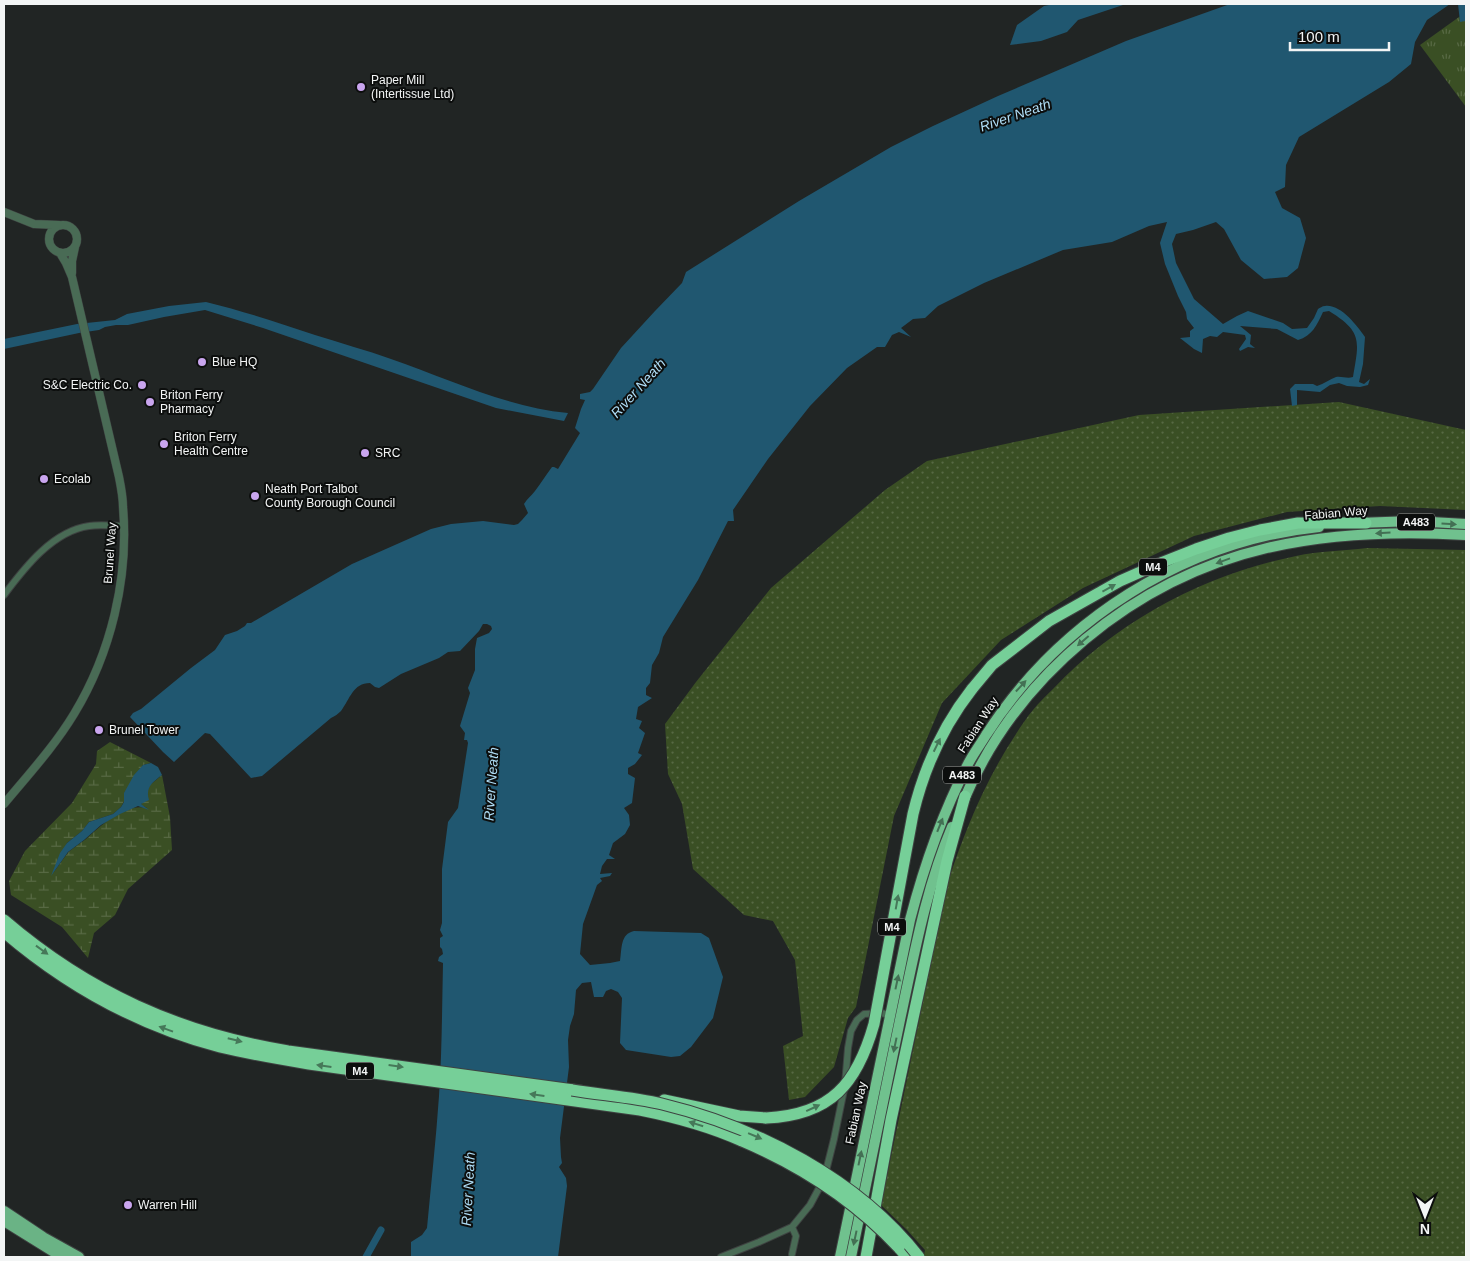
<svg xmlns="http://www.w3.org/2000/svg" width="1470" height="1261" font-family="Helvetica,sans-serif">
<defs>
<pattern id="grass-dots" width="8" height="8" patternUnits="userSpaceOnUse" patternTransform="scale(1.25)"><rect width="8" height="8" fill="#3a4f24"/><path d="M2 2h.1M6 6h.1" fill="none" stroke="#576944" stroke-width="1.8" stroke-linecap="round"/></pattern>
<pattern id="wetland-marsh" width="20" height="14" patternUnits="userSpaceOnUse" patternTransform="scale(1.25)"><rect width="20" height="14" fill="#3a4f24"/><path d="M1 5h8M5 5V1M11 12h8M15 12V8" fill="none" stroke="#576944"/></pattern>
<pattern id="park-tufts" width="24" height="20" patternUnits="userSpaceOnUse" patternTransform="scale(1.25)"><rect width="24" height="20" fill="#3a4f24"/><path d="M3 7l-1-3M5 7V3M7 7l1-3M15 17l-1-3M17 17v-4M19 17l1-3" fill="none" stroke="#576944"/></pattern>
</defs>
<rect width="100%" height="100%" fill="#212524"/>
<path fill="url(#grass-dots)" d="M1339,402l127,28v80l-86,-4 -93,6 -93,24 -111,52 -82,52 -59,63 -48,113 -38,191 -8,11 -14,49 -29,30 -16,3 -6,-54 20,-10 -8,-76 -22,-39 -29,-6 -51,-46 -11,-65 -14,-30 -3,-50 31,-42 75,-94 114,-98 42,-29 212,-46z
M1367,548l99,2v707h-540l-2,-2 1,-5 -18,-20 -26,-25 66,-320c17,-53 38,-104 69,-151 5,-8 11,-17 17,-24 6,-8 14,-15 21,-22 65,-68 150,-113 242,-132 23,-5 48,-5 71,-8z"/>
<path fill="url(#wetland-marsh)" d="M110,742l41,21 -8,2 -22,42 -8,7 -24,8 -7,9 -15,12 -14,30c5,-6 9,-13 14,-19 5,-6 13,-10 19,-15 16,-14 38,-36 61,-31l-6,-3 9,-20 12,-10 8,42 2,33 -44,39 -13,26 -21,18 -6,25 -26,-31 -51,-32 -2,-14 16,-30 47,-48 24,-39 1,-13z"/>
<path fill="url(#park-tufts)" d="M1466,12v95l-46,-62z"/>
<path fill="#205770" d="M1054,4h72l-48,16 -11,12 -26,9 -31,4 7,-20 27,-19z
M1230,4h220l-23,16 -12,22 -4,22 -22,18 -90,55 -13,28 -1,22 -10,5 7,16 18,10 6,20 -8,30 -11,9 -23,2 -23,-19 -17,-31 -8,-7 -23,8 -17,4 -4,10 4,19 18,36 29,25 14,-8 11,-5 35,12 9,6 15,-1 7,-10 4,-9c2,-1 4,-3 7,-3 16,-2 32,20 40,31l-2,27 -4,18 5,2 6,-5 -2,6 -8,2 -13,-1 -8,-3 -9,2 -10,7 -23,-2v15l-5,1 -2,-17 5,-5h18l4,2c7,-2 13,-7 19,-9 6,-1 11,2 17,0 6,-36 10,-45 -24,-66l-6,1c-6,13 -11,24 -25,28l-21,-11 -37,-3 11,9 -1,9 5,4 -7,-1 -8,4 -1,-2 7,-10 -1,-4 -22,-3 -6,5 -7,-1 -7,3 -1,14 -8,-4 -14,-11 10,-1v-6l4,-3 -7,-9 -1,-7 -8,-16 -13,-32 -5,-21 7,-21 -18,4 -37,16 -49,8 -79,33 -46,23 -13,12 -12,1 -12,9 10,9 -12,-5 -7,3 -7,12h-8l-30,21 -37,38 -42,53 -35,51 1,11h-6l-30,59 -35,57 -4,16 -7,12 -2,18 -4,5v7l6,3 -14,9 -2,12 6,2 -3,7 6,5 -7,20 4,2 -7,9 -7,4v6l7,4 -3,25 -8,5 5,7 1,10 -5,9 -12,9 -4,12 6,4h-8l-5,7 -2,8 12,-1 -2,3 -10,2 2,3 -5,4 -14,39 -3,30 10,11 20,-2 10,-2c2,-12 0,-27 14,-30l67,2 8,5 14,39 -10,41 -22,29 -11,9 -9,1 -45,-7 -6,-7 2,-45 -4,-6 -7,-3 -5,2 -3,6h-9l-3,-15 -9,1 -6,7 -2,24 -4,12 -2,14 1,27 -9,71 1,19 1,6 -3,4 7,11 1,8 -9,71h-147v-15l11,-7 5,-7c4,-44 9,-88 12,-132 3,-44 3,-89 4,-133l-5,-2 1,-4 4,-3 -1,-5 -2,-2v-9l3,-2 -3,-6 2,-7v-54l6,-47 10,-14 10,-65 -1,-3h-3l1,-7 -5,-7 10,-33 -2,-5 7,-18v-21l2,-11 12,-5 3,-4 -1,-3 -4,-2h-4l-4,7 -19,20 -12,1 -9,6 -38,16 -22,14 -4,-1 -5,-4c-17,0 -20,16 -29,28 -3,3 -6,5 -10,7l-69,58 -11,2 -41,-44 -5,-1 -31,29 -11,-10 -33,-35 3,-4 8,-4 50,-41 24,-18 10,-15 12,-4 8,-5 2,-3h4l101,-59 79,-35 20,-5 32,-3 31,4 4,-1 4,-4 6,-7 -4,-9c3,-5 7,-8 11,-13 6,-8 11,-16 17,-24h2l4,2 22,-36 -5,-5 6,-19 4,-9 -5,-1v-5l10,-2 3,-3 28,-41 34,-37 27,-28 4,-11 113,-71 92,-54 42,-21 65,-30 128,-55z
M1458,4h8v36l-1,-3v-16l-5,1z
M206,302c37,9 73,21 109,33 25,8 51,15 76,24 58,20 115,48 177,54l-4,8 -68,-13 -233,-80 -58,-18 -41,7 -36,8h-12l-11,2 -6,3 -20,3 -75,16v-10l73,-15 38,-4 12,-6 42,-8z
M151,763l7,4 4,8c-9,7 -17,12 -13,25l-8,4 8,6 -11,-4 -18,8 -19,11 -17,15 -16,12 -17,24 9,-23 7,-10 15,-12 7,-9 24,-8 8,-7 3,-5v-9l10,-18 9,-10z"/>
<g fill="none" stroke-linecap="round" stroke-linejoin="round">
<path stroke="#205770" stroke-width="7" d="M366,1257l15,-27"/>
<g stroke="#3e4241" stroke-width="8">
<path id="minor" d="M4,595c21,-28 49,-64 85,-69 11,-2 24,0 35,0
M792,1227l4,9 -4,18
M721,1257l38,-15 33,-15 18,-22 14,-26 10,-40 11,-54 3,-37 3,-17 6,-11 7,-6 17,-1 9,2"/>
</g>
<g stroke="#3e4241" stroke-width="9">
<path id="tertiary" d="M4,212l30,12 25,1
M49 239a14 14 0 1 1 28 0a14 14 0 1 1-28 0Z
M72,273v-12l3,-14
M4,804c24,-29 50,-57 70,-90 37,-61 55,-136 49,-207 0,-10 -2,-20 -4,-30l-47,-200 -6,-14 -6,-10"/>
</g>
<g stroke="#3e4241" stroke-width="12">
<path id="primary" d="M4,1211l39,26 36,20
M4,1221l58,36"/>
</g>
<g stroke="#3e4241" stroke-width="12">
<path id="trunk" d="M1358,523l55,-2 53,3
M963,802c53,-126 171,-223 304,-254 65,-15 133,-17 199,-13
M840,1257l70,-337c14,-54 32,-106 58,-156 5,-10 12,-19 18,-29 73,-114 198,-194 333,-208
M851,1257c17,-79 33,-158 49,-237 14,-65 26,-132 52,-193"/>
</g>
<g stroke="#3e4241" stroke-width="13">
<path id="motorway" d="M972,689l20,-24 57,-44 71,-40 43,-19 33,-13 33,-11 31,-8 38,-7h68
M4,920c84,72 175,113 284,131l293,40
M4,932c63,54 136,94 216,115 29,7 59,12 89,17l331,46c35,7 69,16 102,31
M664,1100l75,16 27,2
M899,1248l8,9
M866,1257l25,-137 56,-259 18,-65"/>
</g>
<use href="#minor" stroke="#496b55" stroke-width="6"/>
<use href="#tertiary" stroke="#496b55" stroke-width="8"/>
<use href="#primary" stroke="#6ab385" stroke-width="10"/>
<use href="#trunk" stroke="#70c18e" stroke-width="10"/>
<use href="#motorway" stroke="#76cf98" stroke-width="11"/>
<g stroke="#3e4241" stroke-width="13" stroke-linecap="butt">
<path id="motorway-bridge" d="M572,1090c30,5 61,7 90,14 95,23 196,75 257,153
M766,1118c65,-3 91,-34 108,-94l39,-210c11,-46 30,-88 59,-125
M742,1141c59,25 113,60 157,107"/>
</g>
<use href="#motorway-bridge" stroke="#76cf98" stroke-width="11"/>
</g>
<defs><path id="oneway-solid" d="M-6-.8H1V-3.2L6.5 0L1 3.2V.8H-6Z" transform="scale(1.25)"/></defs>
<g fill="#437054">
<use href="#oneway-solid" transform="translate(1449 524) rotate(3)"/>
<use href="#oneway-solid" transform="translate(1383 533) rotate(177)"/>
<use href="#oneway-solid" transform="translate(1223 561) rotate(160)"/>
<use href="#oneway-solid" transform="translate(1083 641) rotate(139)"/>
<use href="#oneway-solid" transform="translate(1021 686) rotate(-47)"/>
<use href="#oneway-solid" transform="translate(940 825) rotate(-68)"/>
<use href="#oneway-solid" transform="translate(897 982) rotate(-78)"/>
<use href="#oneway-solid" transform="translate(895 1045) rotate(102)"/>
<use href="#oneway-solid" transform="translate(860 1158) rotate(-78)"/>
<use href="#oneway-solid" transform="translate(855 1238) rotate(102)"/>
</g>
<g fill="#467859">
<use href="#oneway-solid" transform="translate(1109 588) rotate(-29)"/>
<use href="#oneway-solid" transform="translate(937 745) rotate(-64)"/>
<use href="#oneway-solid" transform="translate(897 902) rotate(-80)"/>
<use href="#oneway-solid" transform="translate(42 950) rotate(36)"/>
<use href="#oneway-solid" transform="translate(166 1029) rotate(-160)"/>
<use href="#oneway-solid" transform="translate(235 1040) rotate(14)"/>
<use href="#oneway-solid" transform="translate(324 1066) rotate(-172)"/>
<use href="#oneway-solid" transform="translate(396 1066) rotate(8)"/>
<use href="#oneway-solid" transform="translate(537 1095) rotate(-172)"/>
<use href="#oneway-solid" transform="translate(813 1108) rotate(-25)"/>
<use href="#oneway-solid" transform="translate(696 1124) rotate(-163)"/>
<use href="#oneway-solid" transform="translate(755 1136) rotate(23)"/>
</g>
<g fill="#c9a5ee" stroke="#0c0e0d" stroke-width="2">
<circle cx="361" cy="87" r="5"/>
<circle cx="202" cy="362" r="5"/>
<circle cx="142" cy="385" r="5"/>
<circle cx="150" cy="402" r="5"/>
<circle cx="164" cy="444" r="5"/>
<circle cx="365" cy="453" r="5"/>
<circle cx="44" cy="479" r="5"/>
<circle cx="255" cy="496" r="5"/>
<circle cx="99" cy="730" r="5"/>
<circle cx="128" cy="1205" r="5"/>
</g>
<g text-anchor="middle" stroke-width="4" stroke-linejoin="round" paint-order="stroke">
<g fill="#0c0e0d" stroke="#aeb0af" stroke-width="1">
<rect x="1397" y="513.5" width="38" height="17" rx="4"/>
<rect x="1139" y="558.5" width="28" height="17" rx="4"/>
<rect x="943" y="766.5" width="38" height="17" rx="4"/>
<rect x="878" y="918.5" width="28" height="17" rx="4"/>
<rect x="346" y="1062.5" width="28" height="17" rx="4"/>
</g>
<g font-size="11" font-weight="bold" fill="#f3f5f5">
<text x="1416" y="526">A483</text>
<text x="1153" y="571">M4</text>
<text x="962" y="779">A483</text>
<text x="892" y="931">M4</text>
<text x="360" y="1075">M4</text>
</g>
<g font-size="12" fill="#f3f5f5" stroke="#0c0e0d" text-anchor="start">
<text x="371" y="84">Paper Mill<tspan x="371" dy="14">(Intertissue Ltd)</tspan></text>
<text x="212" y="366">Blue HQ</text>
<text x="132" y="389" text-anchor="end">S&amp;C Electric Co.</text>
<text x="160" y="399">Briton Ferry<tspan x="160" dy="14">Pharmacy</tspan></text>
<text x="174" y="441">Briton Ferry<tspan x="174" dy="14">Health Centre</tspan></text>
<text x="375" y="457">SRC</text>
<text x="54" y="483">Ecolab</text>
<text x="265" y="493">Neath Port Talbot<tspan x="265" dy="14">County Borough Council</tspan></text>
<text x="109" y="734">Brunel Tower</text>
<text x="138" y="1209">Warren Hill</text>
</g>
<g font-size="12" fill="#f3f5f5" stroke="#0c0e0d">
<text transform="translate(1336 513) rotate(-5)" y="4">Fabian Way</text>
<text transform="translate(110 553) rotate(-86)" y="4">Brunel Way</text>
<text transform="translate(978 725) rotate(-57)" y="4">Fabian Way</text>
<text transform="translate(856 1113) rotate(-78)" y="4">Fabian Way</text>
</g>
<g font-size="14" font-style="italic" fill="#aedcf5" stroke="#0c0e0d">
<text transform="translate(1015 115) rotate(-19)" y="5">River Neath</text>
<text transform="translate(638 388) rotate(-48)" y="5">River Neath</text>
<text transform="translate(491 784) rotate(-86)" y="5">River Neath</text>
<text transform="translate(468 1189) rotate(-87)" y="5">River Neath</text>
</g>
</g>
<rect width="1470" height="1261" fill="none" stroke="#f3f5f5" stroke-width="10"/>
<g transform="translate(1425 1216) rotate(180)" stroke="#0c0e0d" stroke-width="4" paint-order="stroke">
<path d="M0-4L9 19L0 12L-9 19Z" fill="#f3f5f5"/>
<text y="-8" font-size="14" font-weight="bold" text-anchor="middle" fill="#f3f5f5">N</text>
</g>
<path d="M1290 42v8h99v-8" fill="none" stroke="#f3f5f5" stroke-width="2.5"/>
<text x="1298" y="42" font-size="15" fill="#f3f5f5" stroke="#0c0e0d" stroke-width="4" paint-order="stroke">100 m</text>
</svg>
